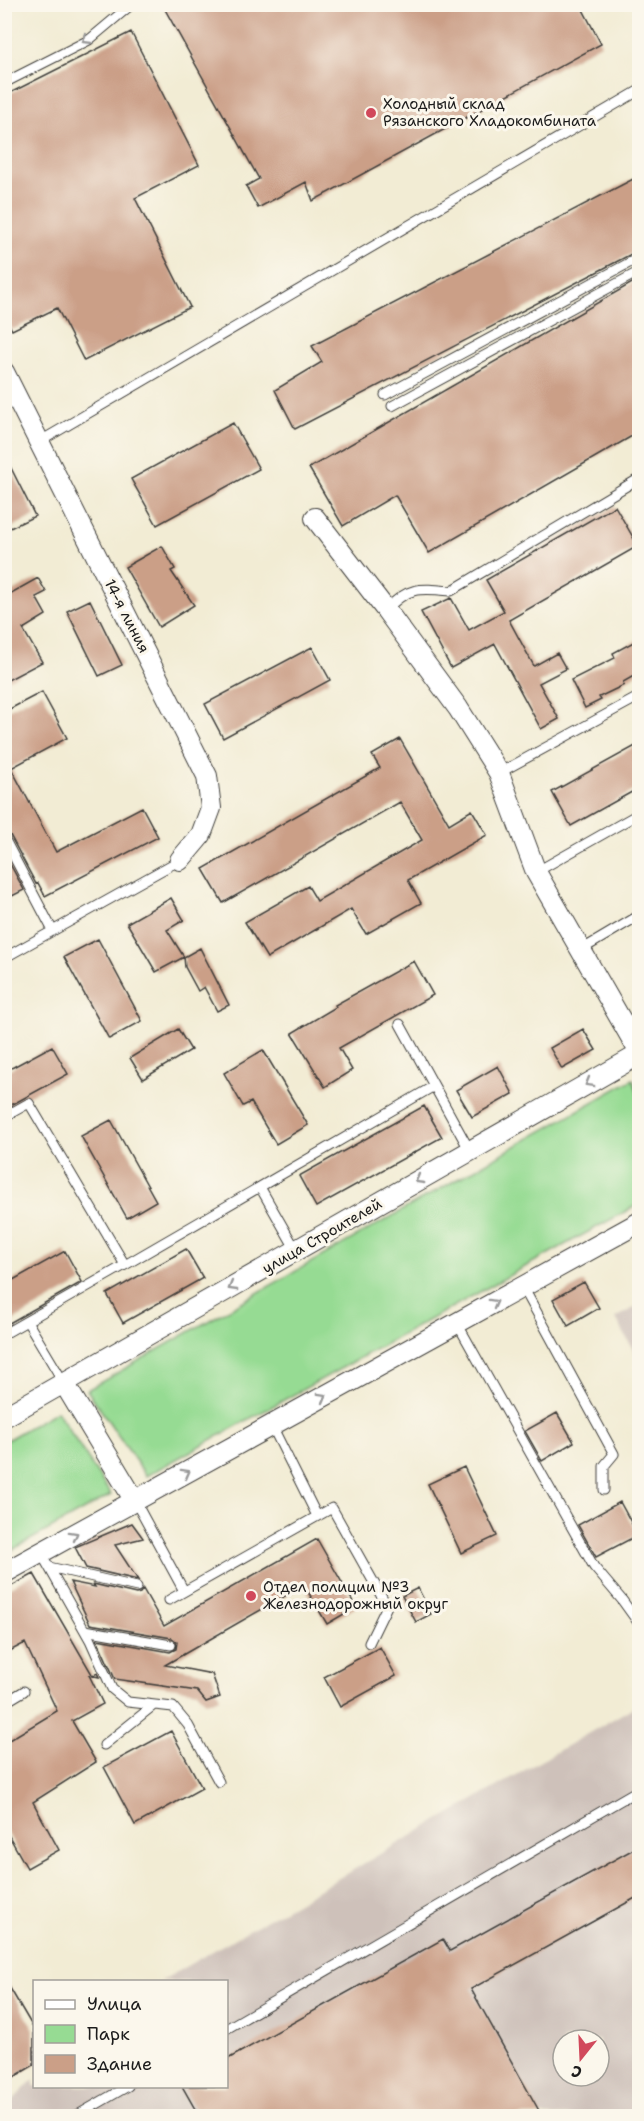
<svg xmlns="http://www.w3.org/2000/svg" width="644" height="2121" font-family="'Shantell Sans',sans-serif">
<rect width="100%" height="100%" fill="#fbf7ec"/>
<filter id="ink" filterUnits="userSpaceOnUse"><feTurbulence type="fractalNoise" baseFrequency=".0167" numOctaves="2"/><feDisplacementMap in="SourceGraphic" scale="12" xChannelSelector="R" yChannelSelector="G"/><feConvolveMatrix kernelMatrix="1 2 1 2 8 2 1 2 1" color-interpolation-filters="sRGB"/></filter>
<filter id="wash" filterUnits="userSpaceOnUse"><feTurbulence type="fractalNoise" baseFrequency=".008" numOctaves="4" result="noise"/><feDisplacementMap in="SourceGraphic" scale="24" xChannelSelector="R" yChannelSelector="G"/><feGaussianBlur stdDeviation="1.35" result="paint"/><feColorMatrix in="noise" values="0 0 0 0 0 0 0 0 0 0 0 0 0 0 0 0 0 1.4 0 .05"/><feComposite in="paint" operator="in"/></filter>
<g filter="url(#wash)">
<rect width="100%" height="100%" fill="#f2ecd4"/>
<path fill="#cec1ba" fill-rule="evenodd" d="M639,1305v56l-23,-43z
M639,1704v412h-634l-1,-7 30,-30v7h192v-104l-65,-1zM563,2040h36v36h-36z"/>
<path fill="#96db93" stroke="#597c58" stroke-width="1.5" d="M633,1079l6,18v107l-493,272 -59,-86z
M57,1411l54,84 -106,59v-113z"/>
<g id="blocks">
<path fill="#cb9f87" d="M162,4h418l21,40 -288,157 -7,-19 -48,26 -12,-22 13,-7z
M131,32l68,133 -64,33 55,109 -106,54 -27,-53 -45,22 -8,-15v-219z
M639,176v74l-344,179 -20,-39 47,-28 -10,-16z
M639,279v153l-210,121 -34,-58 -52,31 -34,-58z
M233,423l26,46 -102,56 -26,-46z
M4,454l31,62 -31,15z
M615,506l23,40 -129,74 25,46 23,-13 9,16 -27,14 20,36 -18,10 -46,-85 -44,24 -30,-56 30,-14 18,32 35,-19 -18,-31z
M162,546l13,23 -4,2 23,34 -35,22 -34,-60z
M38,578l8,14 -10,5 10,18 -23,14 19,33 -38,20v-85z
M90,600l32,65 -23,11 -32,-65z
M639,639v34l-16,9 1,3 -25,12 2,3 -16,8 -14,-28 44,-22 -2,-5z
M312,647l18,33 -107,58 -18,-34z
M42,692l25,46 -56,30 45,84 86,-45 16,30 -113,59 -7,-13 -2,1 -26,-49 -6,-4v-119z
M400,739l49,85 23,-14 15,25 -79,45 13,23 -55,31 -15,-25 -84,49 -22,-36 63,-36 9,15 105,-61 -22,-38 -177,101 -20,-34 177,-101 -8,-13z
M639,744v44l-68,38 -19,-34z
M4,853l20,37 -20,10z
M171,898l13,22 -17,10 17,27 -28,15 -29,-49z
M98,939l44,82 -33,18 -45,-82z
M200,948l29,57 -12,6 -13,-24 -6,4 -13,-24 -1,-10z
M414,961l19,34 -94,53 13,22 -27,17 -33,-54 44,-26 -1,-2z
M178,1029l13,21 -48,29 -13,-21z
M583,1029l13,21 -34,19 -12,-21z
M52,1046l16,28 -64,35v-37z
M263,1050l45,75 -32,19 -25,-42 -8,4 -19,-33z
M498,1066l15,28 -41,23 -16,-27z
M424,1106l18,31 -126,70 -17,-31z
M111,1120l45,81 -29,17 -46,-82z
M186,1249l17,29 -80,45 -16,-29z
M65,1251l17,31 -78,44v-41z
M584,1282l15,26 -31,18 -15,-27z
M557,1413l17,29 -32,19 -17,-30z
M464,1467l33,69 -36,17 -33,-69z
M620,1502l18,33 -42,22 -18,-32z
M132,1523l11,15 -28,7 23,35 -52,-12 -11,-21z
M317,1539l39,68 -29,17 -23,-39 -139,80 47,9 8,23 -14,5 -9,-11 -82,-12 -18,-40 73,13 6,-3 1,-7 -5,-4 -82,-14 -20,-42 25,5 -2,-3 43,10 4,-1 3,-4 21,37z
M34,1574l59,102 4,-3 2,4 -10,-2 14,29 -31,17 24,41 -63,40 26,48 -32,18 -23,-41v-84l53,-32 -32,-68 -21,11v-64z
M418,1588l13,26 -15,8 -14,-26z
M380,1647l16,29 -56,31 -16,-30z
M171,1731l31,57 -67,37 -31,-58z
M639,1846v50l-168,93 71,127h-343l-17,-30h44v-26l217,-121 7,12z
M4,1978l30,51v36l-30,18z"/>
</g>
</g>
<g filter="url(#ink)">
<use href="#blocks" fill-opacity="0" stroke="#3c3b38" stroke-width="1.5"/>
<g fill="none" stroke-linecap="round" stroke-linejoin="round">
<g stroke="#3c3b38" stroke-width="11">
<path id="service" d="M4,83l85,-43 43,-36
M385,395l255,-138
M392,406l248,-135
M39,442l601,-352
M386,610c22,-24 34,-22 65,-19l189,-113
M499,773l141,-77
M4,838l49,93
M536,872l104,-59
M581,950l59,-35
M4,958l176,-98
M400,1024l70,127
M4,1117l25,-14 96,162 -121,69
M260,1187l36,63
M125,1265l309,-179
M523,1287l91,167 -10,12v24
M27,1321l37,62
M457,1323l137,244 28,33 18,25
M272,1426l45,90
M135,1501l49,90
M41,1553l49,87 22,49 16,13 45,5 15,18 31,57
M49,1567l88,20
M169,1600l163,-92 55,98 -18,37
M85,1630l86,15
M4,1703l20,-12
M104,1745l50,-40
M226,2029l414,-240
M76,2116l52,-30"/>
</g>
<g stroke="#3c3b38" stroke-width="22">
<path id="minor" d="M4,372l203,404 4,32 -10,27 -21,25
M315,518l71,92 72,98 41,65 37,99 104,181
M64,1383l71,118
M4,1417l636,-363
M4,1573l636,-351"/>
</g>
<use href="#service" stroke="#fff" stroke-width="9"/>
<use href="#minor" stroke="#fff" stroke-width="20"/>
</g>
<defs><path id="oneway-chevron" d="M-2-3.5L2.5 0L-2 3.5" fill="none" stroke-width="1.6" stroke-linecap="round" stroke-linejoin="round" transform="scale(1.5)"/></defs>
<g stroke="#999">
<use href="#oneway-chevron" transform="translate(86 40) rotate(148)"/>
<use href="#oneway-chevron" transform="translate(589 1083) rotate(150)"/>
<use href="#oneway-chevron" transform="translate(419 1180) rotate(150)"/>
<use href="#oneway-chevron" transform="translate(232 1287) rotate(150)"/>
<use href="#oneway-chevron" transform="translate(494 1303) rotate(-29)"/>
<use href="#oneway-chevron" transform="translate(323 1397) rotate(-29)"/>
<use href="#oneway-chevron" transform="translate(186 1473) rotate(-29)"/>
<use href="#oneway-chevron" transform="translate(74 1535) rotate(-29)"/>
</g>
</g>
<g fill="#d1495b" stroke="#fbf7ec" stroke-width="2">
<circle cx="371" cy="113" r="6"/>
<circle cx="251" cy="1596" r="6"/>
</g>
<g text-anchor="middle" stroke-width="6" stroke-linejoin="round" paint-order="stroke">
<g font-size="15" fill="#1c1c1c" stroke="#fbf7ec" text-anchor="start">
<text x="383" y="109">Холодный склад<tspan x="383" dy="17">Рязанского Хладокомбината</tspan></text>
<text x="263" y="1592">Отдел полиции №3<tspan x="263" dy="17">Железнодорожный округ</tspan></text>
</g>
<g font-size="15" fill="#1c1c1c" stroke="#fbf7ec">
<text transform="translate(127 616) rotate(63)" y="5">14-я линия</text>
<text transform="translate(322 1236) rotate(-30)" y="5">улица Строителей</text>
</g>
</g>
<rect width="644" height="2121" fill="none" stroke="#fbf7ec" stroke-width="24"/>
<rect x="33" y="1980" width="195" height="108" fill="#fbf7ec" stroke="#a29f99" stroke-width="1.5"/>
<rect x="45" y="2000" width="30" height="9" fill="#ffffff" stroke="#a29f99" stroke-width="1.5"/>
<text x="87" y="2010" font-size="18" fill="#1c1c1c">Улица</text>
<rect x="45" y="2025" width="30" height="18" fill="#96db93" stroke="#a29f99" stroke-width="1.5"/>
<text x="87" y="2040" font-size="18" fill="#1c1c1c">Парк</text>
<rect x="45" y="2055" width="30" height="18" fill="#cb9f87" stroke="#a29f99" stroke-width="1.5"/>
<text x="87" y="2070" font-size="18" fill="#1c1c1c">Здание</text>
<g transform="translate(581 2058) rotate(198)"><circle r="28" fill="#fbf7ec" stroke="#a29f99" stroke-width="1.5"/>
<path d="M0-4.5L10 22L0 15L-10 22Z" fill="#d1495b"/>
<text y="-9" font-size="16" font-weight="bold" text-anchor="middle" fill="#1c1c1c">С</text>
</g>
</svg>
